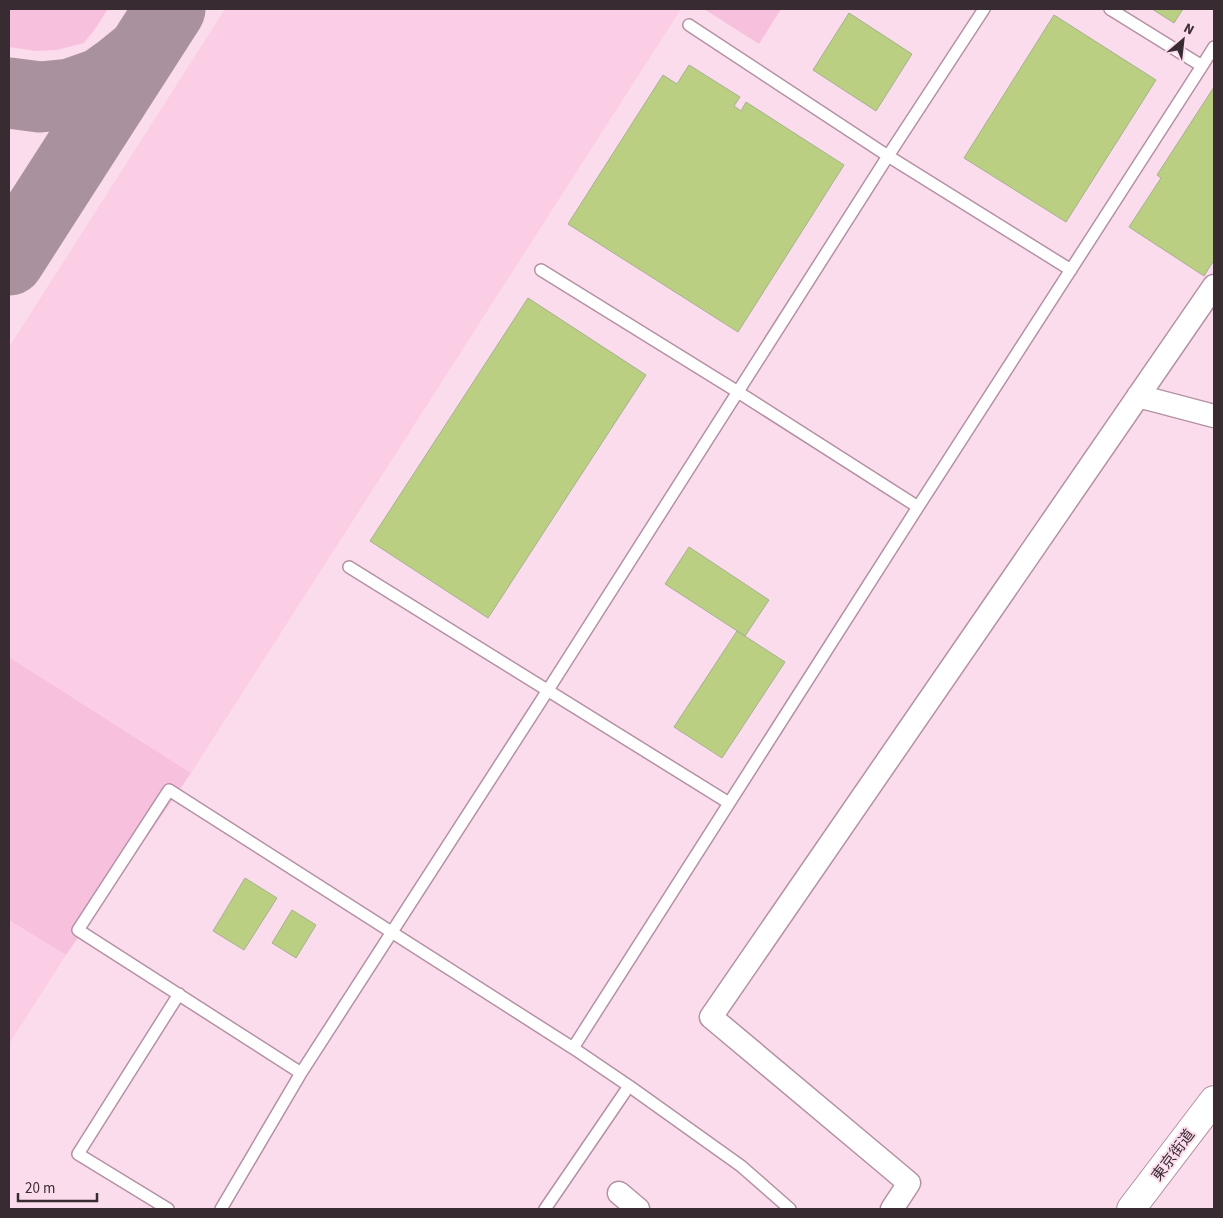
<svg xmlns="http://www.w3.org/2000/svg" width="1223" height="1218" font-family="'Source Sans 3','Noto Sans JP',sans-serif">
<rect width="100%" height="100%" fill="#fbdcec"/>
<path fill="#fbcee6" d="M225,9h456l-490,764 -182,-116v-310z
M9,920l57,35 -57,89z"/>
<path fill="#f7c1de" d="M9,9h99l-13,20 -11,14 -27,7 -21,1 -27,-4z
M704,9h77l-22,35z
M9,657l182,116 -125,182 -57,-35z"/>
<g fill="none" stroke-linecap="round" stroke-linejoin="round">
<path stroke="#a9929e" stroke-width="71" d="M9,93l31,4 31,-3 31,-11 18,-13 21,-17
M9,260l161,-251"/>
</g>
<path fill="#bacf82" stroke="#a6b18e" d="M1152,9h31l-9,14z
M849,13l63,41 -36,57 -63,-41z
M1054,15l102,65 -90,142 -102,-64z
M689,65l51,32 -6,9 7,5 5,-9 98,63 -106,167 -170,-108 95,-149 14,9z
M1214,87v173l-10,16 -75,-49 32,-49 -4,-3z
M528,298l118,77 -158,243 -118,-77z
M689,547l80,53 -24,36 -80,-52z
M737,631l48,31 -63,96 -48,-31z
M245,878l32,20 -33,52 -31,-19z
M292,910l24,15 -20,33 -24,-15z"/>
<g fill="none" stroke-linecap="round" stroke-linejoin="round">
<g stroke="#b491a4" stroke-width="14">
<path id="service" d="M1110,9l92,57 12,-19
M689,25l199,131 183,114
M541,270l197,122 180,115
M349,567l380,236
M573,1048l345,-541 284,-441
M301,1073l-223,-143 91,-140 404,258 56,38 112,80 49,43
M168,1209l-90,-55 101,-160
M221,1209l80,-136 247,-383 340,-534 96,-147
M545,1209l84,-123"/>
</g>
<g stroke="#b491a4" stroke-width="25">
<path id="minor" d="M1138,396l76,20
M619,1193l19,16
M892,1209l17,-26 -198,-166 503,-731"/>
</g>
<g stroke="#b491a4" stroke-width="30">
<path id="trunk" d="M1131,1209l83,-109"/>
</g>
<use href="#service" stroke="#fff" stroke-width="11"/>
<use href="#minor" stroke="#fff" stroke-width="22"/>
<use href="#trunk" stroke="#fff" stroke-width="28"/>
</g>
<g text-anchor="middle" stroke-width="4" stroke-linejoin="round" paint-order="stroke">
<g font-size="15" fill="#392b32" stroke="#fbdcec">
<text transform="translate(1173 1155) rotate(-53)" y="5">東京街道</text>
</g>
</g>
<rect width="1223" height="1218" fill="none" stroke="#392b32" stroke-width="20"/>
<g transform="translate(1183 40) rotate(28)" stroke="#fbdcec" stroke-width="4" paint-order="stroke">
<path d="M0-4L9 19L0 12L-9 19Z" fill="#392b32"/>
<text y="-8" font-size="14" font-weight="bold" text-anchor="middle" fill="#392b32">N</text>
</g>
<path d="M18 1193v8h79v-8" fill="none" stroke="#392b32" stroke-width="2.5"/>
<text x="25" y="1193" font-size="15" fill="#392b32" stroke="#fbdcec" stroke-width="4" paint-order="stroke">20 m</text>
</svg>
